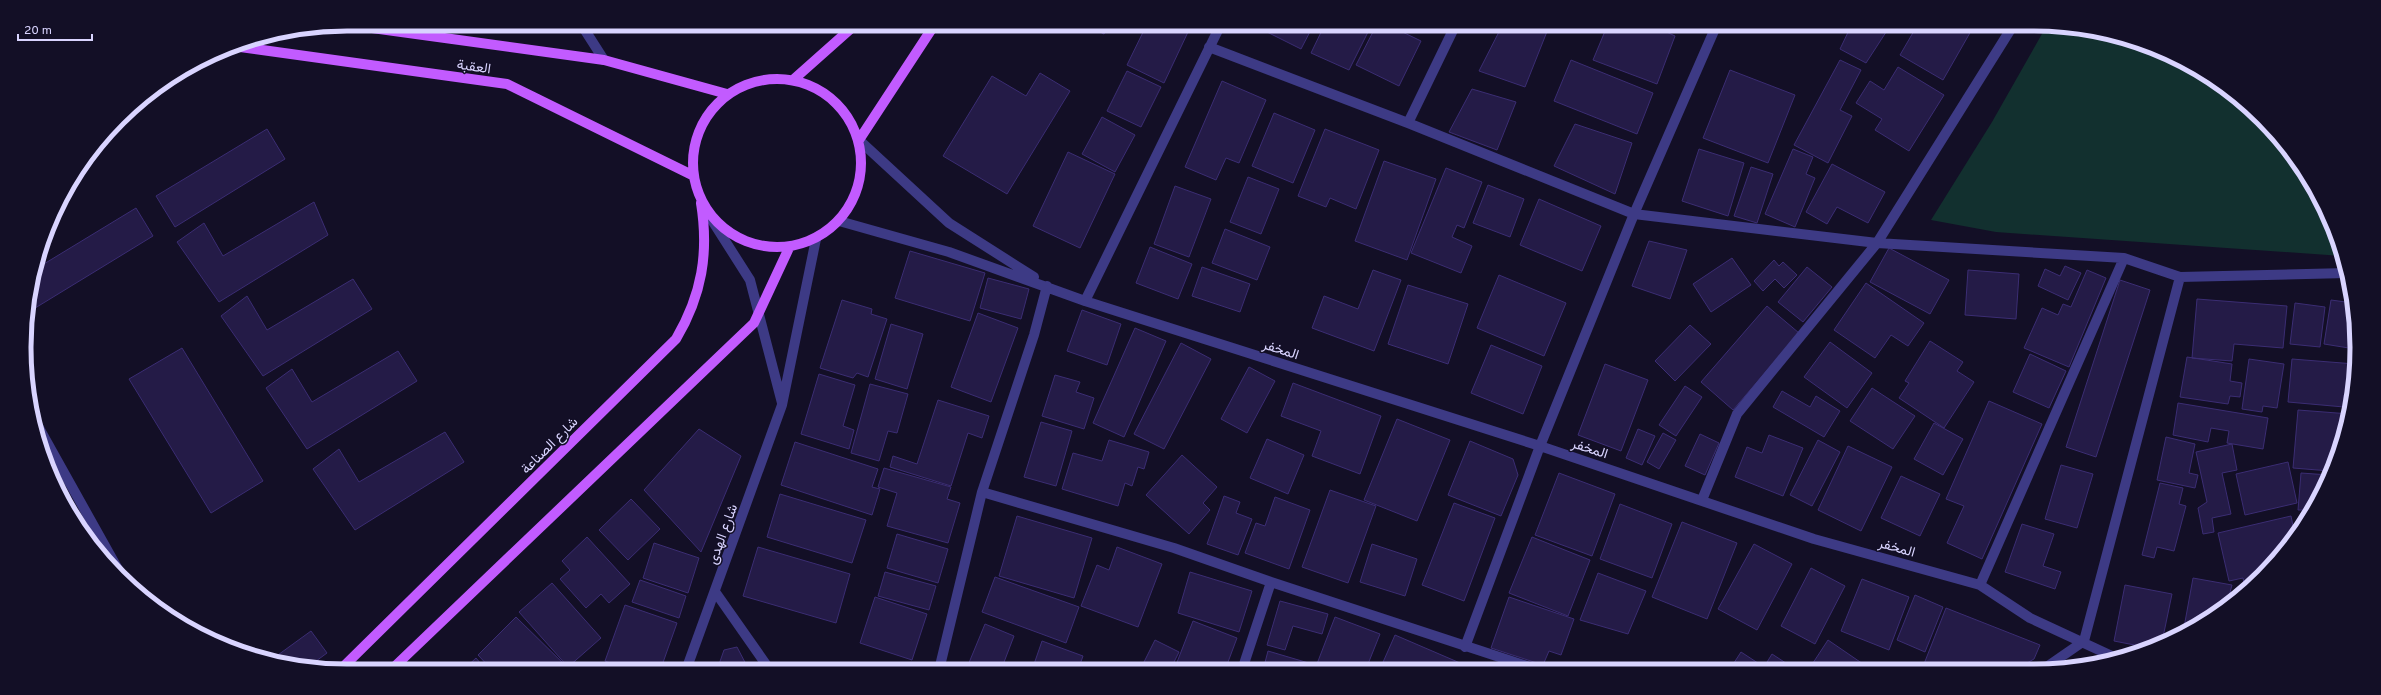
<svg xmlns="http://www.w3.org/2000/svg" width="2381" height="695" font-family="Overpass,Vazirmatn,sans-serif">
<rect width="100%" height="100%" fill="#130f26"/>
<path fill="#12302f" d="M2047,25c16,2 33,2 49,5 78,14 164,71 207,138 17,28 30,57 39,88l-346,-24 -65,-12 61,-98z"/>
<path fill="#241b47" stroke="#3b2d73" d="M1084,24h26l-6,10z
M1147,24h26l15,8 -24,51 -37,-18z
M1181,24h11l-2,5z
M1256,24h58l-13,25 -46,-23z
M1325,24h47l-23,46 -38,-17z
M1377,24h9l35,17 -22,45 -43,-21z
M1503,24h31l14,5 -23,58 -46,-16z
M1608,24h42l25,12 -18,48 -64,-24z
M1665,24h12l-2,4z
M1793,24h11l-3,5z
M1852,24l38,2 -24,37 -26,-14z
M1918,24h57l-32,56 -43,-25z
M1571,60l82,33 -16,41 -83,-33z
M1840,60l21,10 -21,40 12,6 -24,47 -34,-18z
M1898,67l46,28 -35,56 -34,-21 7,-11 -26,-16 14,-22 14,9z
M1730,70l65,25 -27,68 -65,-25z
M1127,71l34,16 -20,40 -34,-16z
M1040,73l30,18 -63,103 -64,-38 49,-80 34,20z
M1222,81l44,19 -27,63 -13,-5 -10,22 -31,-13z
M1472,89l44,13 -19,48 -48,-18z
M1274,113l41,17 -22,53 -41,-17z
M1102,117l33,18 -20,37 -33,-18z
M1575,124l57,19 -17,51 -61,-28z
M267,129l18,30 -110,68 -19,-31z
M1325,129l54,21 -23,59 -26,-11 -4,9 -28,-11z
M1699,149l45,14 -16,53 -46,-15z
M1793,149l20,8 -7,17 9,4 -20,49 -30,-13z
M1068,152l47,22 -35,74 -47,-22z
M1384,161l52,18 -29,81 -52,-19z
M1832,164l53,28 -17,31 -31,-16 -10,17 -21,-12z
M1751,167l22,7 -16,49 -23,-7z
M1446,168l36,14 -18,46 -7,-3 -5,12 20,9 -11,27 -50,-20z
M1248,177l31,12 -18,45 -31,-12z
M1488,185l36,14 -14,38 -37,-14z
M1175,186l36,13 -22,58 -35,-13z
M1539,199l62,27 -19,45 -62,-26z
M314,202l14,33 -109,67 -42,-60 27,-19 19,33z
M136,208l17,28 -126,77 7,-43z
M1225,229l45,18 -13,33 -45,-17z
M1649,241l38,9 -17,49 -38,-13z
M1150,247l42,17 -14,35 -42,-16z
M1889,248l60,32 -19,34 -60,-32z
M910,251l75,22 -15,48 -75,-23z
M1732,258l19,27 -40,27 -18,-28z
M1774,260l5,6 4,-4 14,13 -13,13 -9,-9 -12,12 -9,-10z
M2065,266l16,7 -13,27 -30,-14 7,-17 15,7z
M1202,267l48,17 -10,28 -48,-16z
M1807,267l25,20 -29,35 -25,-20z
M1373,270l28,10 -27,71 -62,-23 12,-32 34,13z
M1968,270l51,4 -3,45 -51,-4z
M2087,270l19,8 -37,89 -45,-19 18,-40 16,7 5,-11 8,3z
M1499,275l67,28 -22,53 -67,-28z
M988,278l41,11 -8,30 -41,-11z
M353,279l19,30 -109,67 -42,-60 26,-20 20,34z
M2120,280l30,10 -54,167 -30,-10z
M1866,283l58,40 -16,23 -17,-11 -16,23 -41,-28z
M1408,285l60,19 -20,60 -60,-20z
M2197,299l90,7 -4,42 -49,-4 -2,17 -40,-3z
M842,300l30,9 -1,5 16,5 -19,58 -11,-4 -4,5 -33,-10z
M2331,300l22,3 2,46 -31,-5z
M2295,303l30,4 -5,40 -30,-3z
M1767,306l32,27 -66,77 -32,-28z
M1082,310l39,14 -14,41 -40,-14z
M978,313l40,15 -27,74 -40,-15z
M891,324l32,10 -16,55 -32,-10z
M1690,325l21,19 -36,37 -20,-20z
M1135,328l31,13 -42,96 -31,-14z
M1930,341l33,21 -6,9 17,11 -30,46 -45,-30 10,-15 -4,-2z
M1830,342l42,31 -25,35 -43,-31z
M1181,343l30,16 -47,90 -30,-15z
M1491,345l51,21 -19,48 -52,-21z
M182,348l81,133 -52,32 -82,-134z
M398,351l19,30 -110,68 -41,-61 26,-19 20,33z
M2030,354l36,17 -17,37 -36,-16z
M2187,357l45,7 -2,17 12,2 -2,14 -10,-1 -2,8 -48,-7z
M2249,359l35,5 -7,44 -14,-2 -1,6 -20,-3z
M2292,359l63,5 -3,31h-8v12l-56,-5z
M1605,364l43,16 -27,71 -43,-16z
M1249,367l26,14 -28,52 -26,-14z
M819,374l36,11 -12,41 11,4 -5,19 -48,-15z
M1055,375l25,7 -4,10 18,6 -10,31 -42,-13z
M1293,383l88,33 -21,58 -48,-18 9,-25 -40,-15z
M870,384l38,10 -11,39 -9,-2 -9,30 -28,-8z
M1685,386l17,11 -26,39 -17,-11z
M1872,388l43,28 -22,33 -43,-28z
M1782,391l28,16 6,-11 24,15 -16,26 -51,-30z
M938,400l51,16 -7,22 -14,-5 -17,53 -61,-19 3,-11 24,8z
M1989,401l53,23 -60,135 -35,-16 17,-37 -18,-7z
M2178,403l90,15 -5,31 -36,-6 2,-12 -18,-3 -3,14 -35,-7z
M2298,410l52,4 -20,57 -37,-3z
M1397,419l53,21 -33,81 -53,-21z
M1041,422l31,9 -16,55 -32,-9z
M1934,423l29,16 -20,36 -29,-16z
M699,429l42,27 -40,96 -57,-62z
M1638,429l17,7 -13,29 -16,-7z
M445,432l19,30 -109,68 -42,-61 26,-20 20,33z
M1663,433l13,7 -17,29 -12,-7z
M1700,434l19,9 -14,32 -20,-9z
M1769,435l34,13 -20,48 -48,-19 12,-30 15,6z
M2166,437l29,7 -6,29 9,2 -3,13 -38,-8z
M1267,439l37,16 -16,39 -38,-16z
M1109,440l40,12 -5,17 -6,-2 -6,19 -7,-3 -7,23 -56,-17 11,-36 29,8z
M1818,440l22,12 -28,54 -22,-11z
M1470,441l43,18 5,16 -17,41 -53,-21z
M795,442l83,27 -6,18 8,2 -8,26 -91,-30z
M2232,444l5,26 -15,3 9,41 -19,4 2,14 -11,2 -5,-26 9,-6 -11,-50z
M1848,446l44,21 -31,64 -43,-21z
M1182,455l35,32 -14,16 7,7 -21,24 -43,-39z
M2288,462l9,41 -52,12 -9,-41z
M2061,465l32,9 -16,54 -32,-9z
M884,468l67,19 -4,12 13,4 -12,40 -61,-17 10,-33 -19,-6z
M1559,473l56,21 -23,62 -57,-21z
M2301,473l28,2 -5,16 -15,19h-11z
M1901,476l39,18 -20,42 -39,-18z
M2160,483l23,5 -4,16 7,2 -12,45 -17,-4 -3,11 -12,-3z
M1330,490l46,16 -28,77 -46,-16z
M780,494l86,26 -14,43 -85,-26z
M1224,496l16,6 -4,11 16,6 -14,36 -31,-11z
M1275,497l35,13 -21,59 -44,-16 11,-30 9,3z
M631,499l29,30 -32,31 -29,-30z
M1454,503l41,15 -31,83 -42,-16z
M1620,504l52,20 -20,54 -52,-19z
M1017,516l75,22 -18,60 -75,-22z
M2291,516l3,15 -24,34 -8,2v9l-17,12 -2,-10 -14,3 -11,-48z
M1682,522l55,21 -30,76 -55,-22z
M2022,524l32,10 -11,32 18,6 -6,17 -50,-17z
M897,534l51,15 -10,34 -51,-15z
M587,537l43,47 -21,19 -8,-9 -15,14 -26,-29 10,-9 -8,-9z
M1532,537l58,23 -22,56 -59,-23z
M654,543l45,15 -11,35 -45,-15z
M1372,544l45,15 -12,37 -45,-14z
M1754,544l38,20 -35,66 -39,-21z
M758,547l92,27 -14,49 -93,-27z
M1117,547l45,17 -24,63 -57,-21 16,-41 12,5z
M1811,568l34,18 -30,58 -34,-18z
M885,572l51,14 -7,24 -51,-14z
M1190,572l62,19 -13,41 -61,-19z
M1598,573l48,18 -18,43 -48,-14z
M995,577l84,30 -13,36 -84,-31z
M2193,578l39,7 -4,15 -45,33z
M1862,579l47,18 -20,53 -48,-19z
M640,580l46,16 -7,22 -47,-16z
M552,583l49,55 -33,29 -49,-55z
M2125,585l47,9 -10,48 -17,5 -31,-6z
M1915,595l28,12 -18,45 -28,-12z
M875,597l52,17 -15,46 -52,-17z
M1509,597l65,22 -13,36 -12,-4 -6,14 -52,-17z
M1280,601l48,13 -6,20 -29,-8 -8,24 -18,-5z
M625,605l52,18 -17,48h-28l-27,-10z
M1946,608l94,37 -6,14 -16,9 -96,1z
M516,617l52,51 -2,3h-73l-15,-16z
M1335,617l45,17 -14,35h-51z
M1193,621l44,17 -12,32h-51z
M985,624l29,12 -13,34h-35z
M311,631l16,22 -19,14 -23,-2 -14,-5z
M1395,635l79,34h-94z
M1155,640l24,12 -9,18h-30z
M1828,640l38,26 -1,3h-56z
M1042,641l41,15 -5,14h-46z
M737,647l12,23h-32l7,-20z
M1268,651l44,13 -2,5 -47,1z
M1741,652l23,15 8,-13 23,15h-65z
M476,658l11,13h-25z"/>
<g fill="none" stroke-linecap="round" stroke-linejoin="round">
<path stroke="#3d3a85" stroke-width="10" d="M581,24l23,36
M1209,47l199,76 226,91 243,29 247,15 56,19 167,-4
M1408,123l48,-99
M859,140l90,83 85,54
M701,203l49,77 32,123
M839,221l110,31 136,49 455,145 274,93 166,46 50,33 84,39
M1085,301l136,-277
M34,419l90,161
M982,492l192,56 97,34 265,87
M1702,500l35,-86 140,-171 137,-219
M1980,585l144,-327
M716,593l54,77
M1465,647l75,-201 94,-232 83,-190
M2045,668l39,-27 96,-364
M686,670l96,-265 34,-166
M939,670l43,-178 52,-157 13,-49
M1242,670l29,-88"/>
<path stroke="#c25bff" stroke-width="10" d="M343,24l261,36 123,34
M233,46l274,38 185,91
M693 163a84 84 0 1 1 168 0a84 84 0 1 1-168 0Z
M793,80l63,-56
M859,140l76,-116
M340,670l336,-331c26,-44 33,-86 25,-136
M390,671l364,-348 35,-75"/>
</g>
<g text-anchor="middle" stroke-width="3" stroke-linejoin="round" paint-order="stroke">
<g font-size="14" fill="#d9d4ff" stroke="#130f26">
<text transform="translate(474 66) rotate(8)" y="5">العقبة</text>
<text transform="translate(1281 349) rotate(18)" y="5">المخفر</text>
<text transform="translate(549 445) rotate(-45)" y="5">شارع الصناعة</text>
<text transform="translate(1590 448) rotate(18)" y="5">المخفر</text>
<text transform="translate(722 534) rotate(-70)" y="5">شارع الهدى</text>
<text transform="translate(1897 547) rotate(16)" y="5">المخفر</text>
</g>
</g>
<path d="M0 0H2381V695H0ZM347 31H2034A316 316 0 0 1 2350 347V348A316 316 0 0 1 2034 664H347A316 316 0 0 1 31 348V347A316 316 0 0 1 347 31Z" fill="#130f26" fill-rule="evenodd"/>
<path fill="none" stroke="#d9d4ff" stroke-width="5" d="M347 31H2034A316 316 0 0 1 2350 347V348A316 316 0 0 1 2034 664H347A316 316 0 0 1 31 348V347A316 316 0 0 1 347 31Z"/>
<path d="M18 34v6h74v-6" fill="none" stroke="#d9d4ff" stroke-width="2"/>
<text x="24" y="34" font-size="12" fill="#d9d4ff" stroke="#130f26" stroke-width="3" paint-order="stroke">20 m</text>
</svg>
